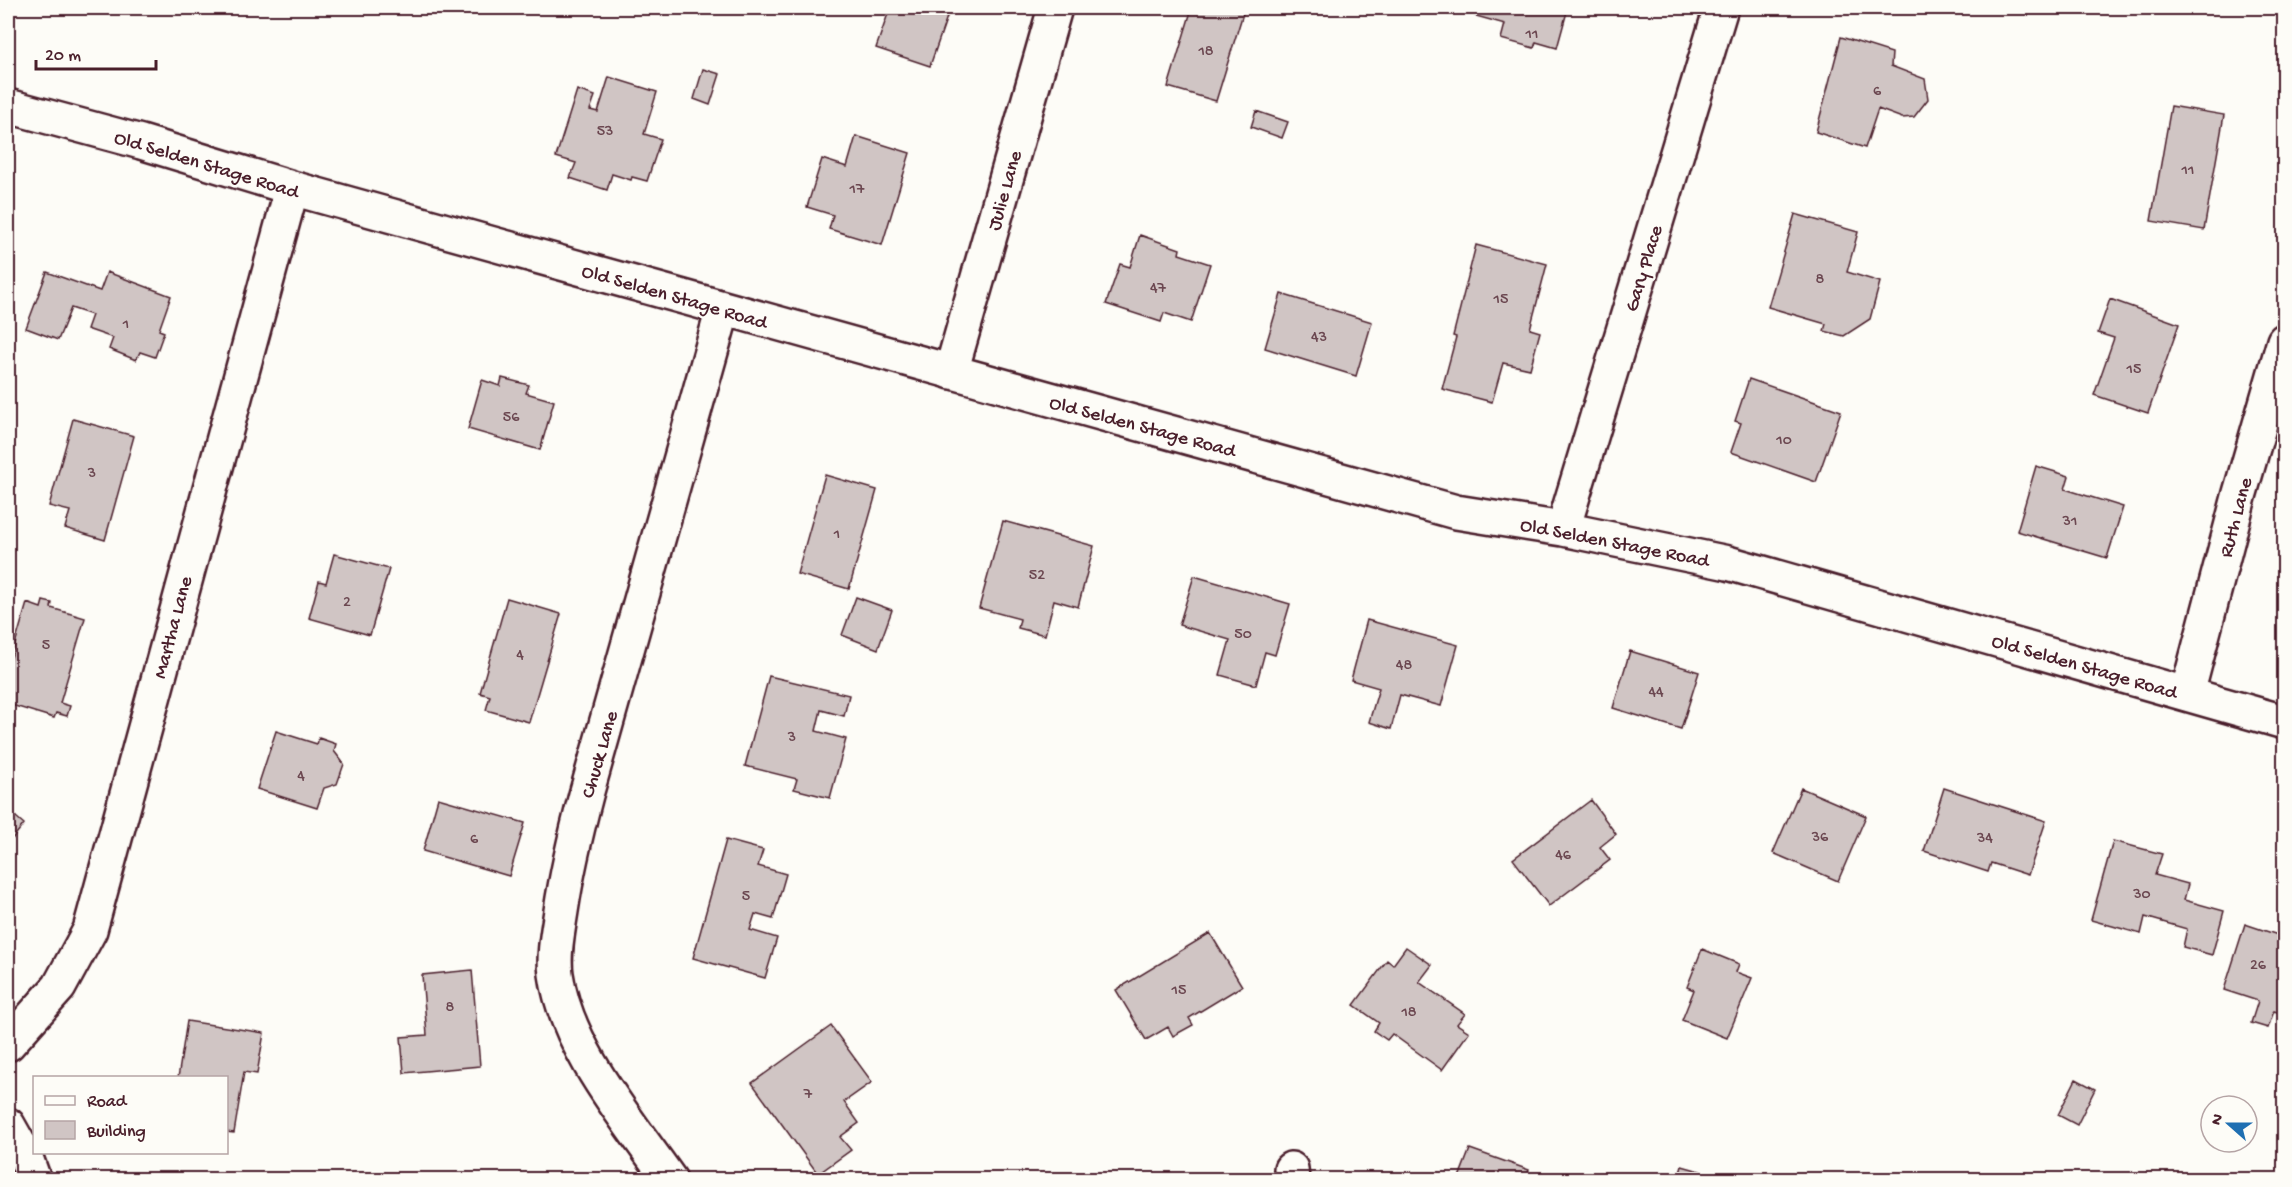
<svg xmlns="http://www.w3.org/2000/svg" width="2292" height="1187" font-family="'Gochi Hand',sans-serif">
<rect width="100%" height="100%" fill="#fdfcf7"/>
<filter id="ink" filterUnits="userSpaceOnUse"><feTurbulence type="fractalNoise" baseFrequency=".0167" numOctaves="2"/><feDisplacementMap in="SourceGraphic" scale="12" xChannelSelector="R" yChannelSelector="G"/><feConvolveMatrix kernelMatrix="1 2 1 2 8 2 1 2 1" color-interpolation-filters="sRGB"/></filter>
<g filter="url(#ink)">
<path fill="#d0c5c4" stroke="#4a1f2b" stroke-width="1.5" d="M890,8h60l-20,58 -54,-18z
M1192,8h44l8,2 -28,91 -48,-14z
M1471,8h97l-11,40 -21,-6 -2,6 -33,-9 4,-15 -36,-10z
M1841,37l51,16 -1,13 34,13 3,20 -14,18 -12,1 -24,-9 -13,39 -49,-16z
M703,69l17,5 -10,31 -16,-6z
M609,77l48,15 -13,42 17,5 -14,42 -15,-4 -1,3 -19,-6 -5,16 -37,-12 6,-15 -20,-6 21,-67 18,6 -5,14 8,2z
M2171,106l53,9 -20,115 -53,-9z
M1256,111l32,11 -6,16 -31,-11z
M856,136l54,17 -28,92 -53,-16 4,-14 -26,-8 15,-48 25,8z
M1795,214l63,18 -11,40 33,10 -10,37 -26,17 -20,-5 2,-7 -58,-17z
M1140,235l40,14 -1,5 31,10 -19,58 -27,-9 -3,9 -55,-18 14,-40 10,3z
M1476,245l71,19 -17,65 10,3 -10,37 -27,-6 -11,39 -50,-13 14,-52 -3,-1z
M47,272l53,19 7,-19 64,24 -12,34 5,2 -9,25 -15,-5 -4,8 -27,-11 4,-11 -26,-9 5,-14 -21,-7 -13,32 -32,-12z
M1281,294l91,28 -16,54 -91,-28z
M2110,299l69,25 -31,89 -54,-18 20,-57 -16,-5z
M502,378l27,7 -3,8 28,8 -14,49 -72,-21 14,-49 18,6z
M1749,379l92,32 -25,71 -85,-30 10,-29 -6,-2z
M73,419l61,17 -29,104 -40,-12 5,-17 -21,-5z
M2036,466l33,10 -4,13 58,18 -16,51 -90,-27z
M825,475l52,15 -28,99 -52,-15z
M1003,521l91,25 -16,61 -24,-7 -9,35 -27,-7 2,-9 -41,-11z
M334,554l55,15 -19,66 -61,-17 10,-37 7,2z
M1194,576l96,28 -15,51 -10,-3 -9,33 -36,-10 10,-35 -51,-15z
M856,597l36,13 -14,39 -36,-14z
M507,598l54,16 -32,108 -43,-12 4,-14 -10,-3z
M43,601l9,2 -1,5 34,10 -25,85 10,3 -3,10 -11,-3 -2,5 -46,-14v-36l19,-65 14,5z
M1367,620l91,25 -17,61 -41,-11 -9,34 -22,-7 10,-34 -28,-8z
M1630,651l69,21 -18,57 -68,-21z
M769,676l80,19 -5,21 -23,-6 -5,21 30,8 -16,59 -36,-9 3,-10 -52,-13z
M276,731l41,13 2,-6 17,6 -2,7 10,13 -7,20 -13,4 -7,20 -60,-19z
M1801,788l65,28 -28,65 -65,-28z
M1944,788l102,33 -18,54 -37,-12 -3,9 -64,-21z
M438,798l87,25 -16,53 -86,-25z
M1591,800l25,34 -16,13 10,13 -61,46 -36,-47z
M8,810l16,14 -16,20z
M726,840l37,10 -5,16 28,8 -13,45 -18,-5 -5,16 27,8 -12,40 -72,-20z
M2113,841l49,13 -7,21 33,9 -4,16 40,11 -12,44 -29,-8 4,-18 -42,-12 -4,17 -50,-14z
M2245,924l39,13v77l-10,-3 -6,17 -17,-5 7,-22 -34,-11z
M1210,933l32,53 -53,32 4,7 -20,11 -5,-9 -22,13 -30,-50z
M1406,947l26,18 -13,17 46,32 -8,10 12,8 -27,38 -50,-36 -5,6 -13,-9 5,-8 -25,-18 33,-45 6,5z
M1702,949l37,15 -3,8 16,6 -25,60 -45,-18 12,-30 -7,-3z
M472,970l8,96 -76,7 -3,-36 26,-2 -5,-60z
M187,1021l77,12 -7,41 -13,-2 -10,61 -8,-1v-54h-48z
M831,1026l41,56 -28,20 15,21 -19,14 11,13 -33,24 -66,-91z
M2076,1079l19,10 -18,36 -19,-10z
M1470,1149l59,21 -4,10h-67z
M1682,1166l18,5 -3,9h-19z"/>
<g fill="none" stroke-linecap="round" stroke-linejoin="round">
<g stroke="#4a1f2b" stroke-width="38">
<path id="minor" d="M8,106l133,36 151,46 1164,324 107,17 165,34 556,159
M951,372l104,-364
M1563,529l158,-521
M2187,694l53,-201 44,-152
M8,1044l51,-57 31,-57 202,-742
M8,1125l17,30 9,25
M1291,1169l1,11
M670,1180c-42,-60 -104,-133 -114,-206 -3,-20 2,-43 5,-63 6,-40 15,-78 25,-116l137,-486"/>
</g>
<use href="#minor" stroke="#fdfcf7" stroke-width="33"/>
</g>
</g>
<g text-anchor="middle" stroke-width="4.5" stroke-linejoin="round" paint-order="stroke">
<g font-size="16" fill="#6c4851">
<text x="1532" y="38">11</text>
<text x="1206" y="55">18</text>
<text x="1877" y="95">6</text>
<text x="605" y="135">53</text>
<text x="2188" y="174">11</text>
<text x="857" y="193">17</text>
<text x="1820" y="283">8</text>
<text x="1158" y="292">47</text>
<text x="1501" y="303">15</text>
<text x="126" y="328">1</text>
<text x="1319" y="341">43</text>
<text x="2134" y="373">15</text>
<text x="511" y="421">56</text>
<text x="1784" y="444">10</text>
<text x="92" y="477">3</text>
<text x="2070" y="525">31</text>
<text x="837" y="538">1</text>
<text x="1037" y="579">52</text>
<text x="347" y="606">2</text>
<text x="1243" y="638">50</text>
<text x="46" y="649">5</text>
<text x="520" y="659">4</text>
<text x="1404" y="669">48</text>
<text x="1656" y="696">44</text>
<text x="792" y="741">3</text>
<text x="301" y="780">4</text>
<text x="1820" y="841">36</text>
<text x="1985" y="842">34</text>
<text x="474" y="843">6</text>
<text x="1563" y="859">46</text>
<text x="2142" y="898">30</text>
<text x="746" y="900">5</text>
<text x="2258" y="969">26</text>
<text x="1179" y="994">15</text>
<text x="450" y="1011">8</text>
<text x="1409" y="1016">18</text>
<text x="808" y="1098">7</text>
</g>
<g font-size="20" fill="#4a1f2b" stroke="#fdfcf7">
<text transform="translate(207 163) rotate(17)" y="7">Old Selden Stage Road</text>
<text transform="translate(1003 190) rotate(-74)" y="7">Julie Lane</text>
<text transform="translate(1642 268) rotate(-73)" y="7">Gary Place</text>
<text transform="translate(675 295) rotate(16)" y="7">Old Selden Stage Road</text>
<text transform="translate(1143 425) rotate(15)" y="7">Old Selden Stage Road</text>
<text transform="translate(2234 517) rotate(-75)" y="7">Ruth Lane</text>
<text transform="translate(1615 541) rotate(11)" y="7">Old Selden Stage Road</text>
<text transform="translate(171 627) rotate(-75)" y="7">Martha Lane</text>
<text transform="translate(2085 665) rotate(16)" y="7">Old Selden Stage Road</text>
<text transform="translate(598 754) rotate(-74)" y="7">Chuck Lane</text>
</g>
</g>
<rect width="2292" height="1187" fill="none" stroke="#fdfcf7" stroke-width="30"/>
<rect x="15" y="15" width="2262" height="1157" fill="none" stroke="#4a1f2b" stroke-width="2" filter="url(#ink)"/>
<rect x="33" y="1076" width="195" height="78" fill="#fdfcf7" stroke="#b5a4a5" stroke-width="1.5"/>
<rect x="45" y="1096" width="30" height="9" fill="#fdfcf7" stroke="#b5a4a5" stroke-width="1.5"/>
<text x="87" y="1106" font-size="18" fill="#4a1f2b">Road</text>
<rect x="45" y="1121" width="30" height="18" fill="#d0c5c4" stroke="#b5a4a5" stroke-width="1.5"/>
<text x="87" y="1136" font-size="18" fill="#4a1f2b">Building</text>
<g transform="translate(2229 1124) rotate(291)"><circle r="28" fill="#fdfcf7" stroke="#b5a4a5" stroke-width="1.5"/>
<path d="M0-4.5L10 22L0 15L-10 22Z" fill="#1f6fb2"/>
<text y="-9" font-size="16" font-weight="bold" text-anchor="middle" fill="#4a1f2b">N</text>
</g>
<path d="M36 60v9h120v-9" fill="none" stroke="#4a1f2b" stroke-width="3"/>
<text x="45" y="60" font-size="18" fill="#4a1f2b" stroke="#fdfcf7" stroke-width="4.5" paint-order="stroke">20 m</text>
</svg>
